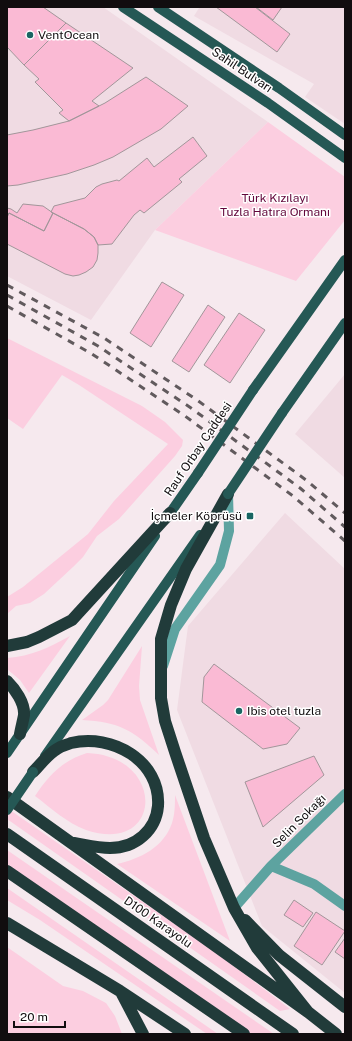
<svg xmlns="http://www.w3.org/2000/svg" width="352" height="1041" font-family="'Public Sans',sans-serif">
<rect width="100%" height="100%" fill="#f6e9ee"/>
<path fill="#f0dbe3" d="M7,7h96l165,115 -113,108 -64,90 -84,-44z
M197,7h148v117l-40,-27 9,-13 -120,-68 5,-8z
M345,374v104l-50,-44z
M285,513l60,56v424l-83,-67 -85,-216 11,-84z"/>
<path fill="#fccee0" d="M268,122l77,55v43l-49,61 -141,-51z
M7,338l135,68 23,16 18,18 -1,6 -7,10 -56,63 -22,17 -14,21 -10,10 -29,27 -14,9 -14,3 -9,8v-17l16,-10 65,-53 26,-33 54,-57 -89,-59 -17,-10 -39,54 -16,-11z
M70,636l-41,57 -9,-13 -13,-11v-11c25,-2 41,-10 63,-22z
M142,646l-3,40 1,14 19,55c-26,-25 -40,-33 -77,-35l21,-15 5,-5z
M87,753c80,3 76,103 -1,77 -19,-7 -35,-22 -51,-34 13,-20 28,-36 52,-43z
M175,795l55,146 -113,-77c23,-5 47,-17 55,-41 3,-9 3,-19 3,-28z
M7,808l211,146 72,55 -10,2 -273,-192z
M7,850l267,184h-23l-244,-168z
M7,888l211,146h-11l-167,-114 -33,-20z
M7,947l56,39 20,5 23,12 9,13 7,18h-115z"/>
<path fill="#fabad4" stroke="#a2969a" d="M7,7h36l23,16 -42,42 -17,-18z
M216,7h39l35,27 -13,18z
M256,7h26l-9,13z
M66,23l67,45 -41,33 7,5 -30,15 -10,-8 4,-3 -28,-28 4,-3 -15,-14z
M146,77l42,29 -27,23 -48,28 -19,8 -27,9 -49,11 -11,1v-51l26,-5 36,-9 36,-18z
M193,137l14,19 -28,23 3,3 -38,31 -4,-3 -6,5 -22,29 -14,1 -4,-8 -10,-8 -33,-17 3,-6 31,-8 11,-11 6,-3 15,-4 2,1 28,-23 7,9z
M23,204l20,2 10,7 -9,18 -35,-18 -2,4v-9l4,1 6,4z
M9,213l35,18 9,-18 31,16 10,8 4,8v8l-1,7 -4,7 -7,5 -7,3 -6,1 -8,-2 -58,-30v-27z
M162,282l22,13 -33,52 -21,-14z
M208,305l17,12 -36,55 -17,-11z
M239,313l26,17 -35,53 -26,-18z
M214,664l86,64 -13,16 -24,5 -61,-47 2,-25z
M314,756l10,19 -61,52 -18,-45z
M294,900l19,13 -10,14 -19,-12z
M316,912l29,19 -23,34 -28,-19z
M345,938v21l-10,-7z"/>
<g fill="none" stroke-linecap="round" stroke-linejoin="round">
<path stroke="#5da3a0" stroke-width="10" d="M163,666l12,-37 45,-64 9,-34 -1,-37
M271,866l74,-72
M234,908l37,-42 43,18 31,22"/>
<path stroke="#255855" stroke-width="10" d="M123,7l145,96 77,55
M158,7l121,81 66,47
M253,390l92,-130
M282,413l63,-90
M166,519l32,-46
M7,753l148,-217
M45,756l155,-221"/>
<path stroke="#213b3a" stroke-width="12" d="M228,494l-42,75 -15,36 -10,34v59l4,23 10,31 29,86 30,70 23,40 51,64
M7,646l20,-4 12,-5 33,-17 98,-107
M7,681c8,8 18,22 17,34 -1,6 -3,13 -4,19
M33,772c7,-7 15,-18 24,-23 4,-3 9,-4 14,-6 41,-10 90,18 87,63 -1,12 -6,22 -15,30 -9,8 -21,12 -33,12 -12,0 -24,-3 -36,-5
M7,797l301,215 28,22
M7,834l286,200
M7,871l237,163
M245,920l34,35 66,52
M7,923l113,68 65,43
M122,994l21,40"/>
<path stroke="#615a5d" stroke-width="3" stroke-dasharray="7 7" stroke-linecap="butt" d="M7,285l97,53 93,62 109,80 39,33
M7,295l91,51 93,62 109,80 45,39
M7,306l85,48 93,62 108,80 52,45"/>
<path stroke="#255855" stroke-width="10" d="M198,473l55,-83
M228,494l54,-81
M7,810l26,-38"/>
</g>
<g fill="#196663" stroke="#fff" stroke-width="1.5">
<circle cx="30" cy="35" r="4"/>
<rect x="246" y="512" width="8" height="8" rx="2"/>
<circle cx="239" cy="711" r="4"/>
</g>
<g text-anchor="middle" stroke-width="3" stroke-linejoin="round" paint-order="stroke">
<g font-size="12" fill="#110d0f" stroke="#fff" text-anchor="start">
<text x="38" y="39">VentOcean</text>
<text x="242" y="520" text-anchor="end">İçmeler Köprüsü</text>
<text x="247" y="715">Ibis otel tuzla</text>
</g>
<g font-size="12" fill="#110d0f" stroke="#fff">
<text transform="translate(242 70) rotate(34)" y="4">Sahil Bulvarı</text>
<text transform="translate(198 449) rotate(-56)" y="4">Rauf Orbay Caddesi</text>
<text transform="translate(299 821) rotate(-45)" y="4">Selin Sokağı</text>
<text transform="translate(158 922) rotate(35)" y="4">D100 Karayolu</text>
</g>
<g font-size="12" fill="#62063b" stroke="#fff">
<text x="275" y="202">Türk Kızılayı<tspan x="275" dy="14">Tuzla Hatıra Ormanı</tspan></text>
</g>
</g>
<rect width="352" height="1041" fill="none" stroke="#110d0f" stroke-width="16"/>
<path d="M14 1021v6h51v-6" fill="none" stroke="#110d0f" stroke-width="2"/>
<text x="20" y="1021" font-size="12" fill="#110d0f" stroke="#ffffff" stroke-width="3" paint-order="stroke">20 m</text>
</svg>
